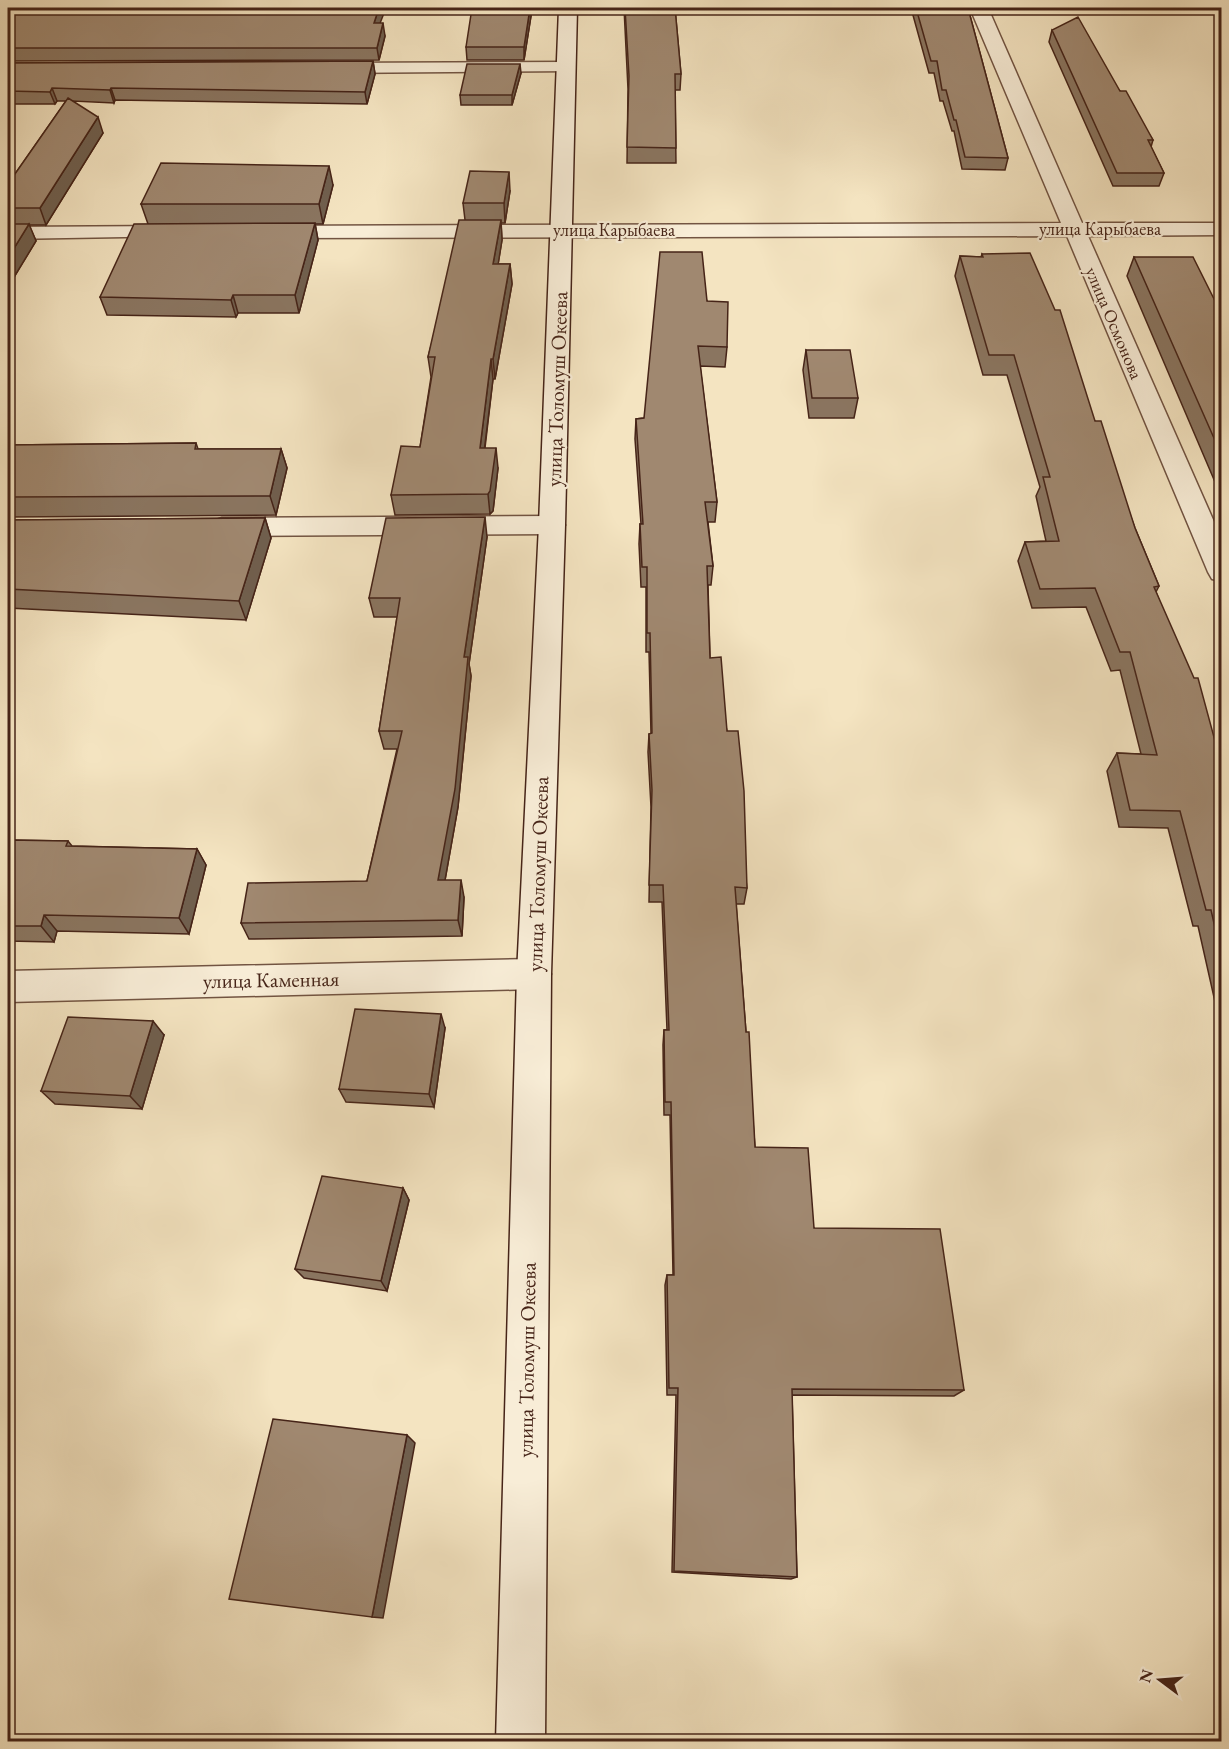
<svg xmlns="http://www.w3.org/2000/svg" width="1229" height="1749" font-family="'EB Garamond',serif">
<rect width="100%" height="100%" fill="#f4e4c1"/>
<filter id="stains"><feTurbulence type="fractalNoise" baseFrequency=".00333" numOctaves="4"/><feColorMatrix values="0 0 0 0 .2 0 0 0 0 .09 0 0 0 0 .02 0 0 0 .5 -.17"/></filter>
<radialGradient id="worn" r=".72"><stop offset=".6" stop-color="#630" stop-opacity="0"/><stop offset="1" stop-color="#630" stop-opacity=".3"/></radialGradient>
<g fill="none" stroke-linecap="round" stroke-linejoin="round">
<g stroke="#725442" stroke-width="3">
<path id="street" d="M970,8h18l94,215h140v12l-134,1 134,304v41l-10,-2 -4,-7 -141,-336 -795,2 -7,-2 -4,-4 4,-4 7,-2 789,-3z
M566,62l6,1 3,4 -3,4 -242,2 -6,-1 -3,-4 3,-4 6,-1z
M176,226l7,2 4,4 -4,4 -175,3v-12z
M552,516l9,3 4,6 -4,6 -9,3 -330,2 -9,-3 -4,-6 4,-6 9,-3z
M534,959l12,4 5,11 -5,11 -12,4 -526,13v-31z"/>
</g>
<g stroke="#462418" stroke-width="3">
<path id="secondary" d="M559,8h18l-12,517 -14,449 -6,768h-49l21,-768 22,-449z"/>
</g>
<use href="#street" fill="#f8edd7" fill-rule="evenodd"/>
<use href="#secondary" fill="#f8edd7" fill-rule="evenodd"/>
</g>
<path fill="#8a7560" stroke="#462418" stroke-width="1.5" d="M8,8l372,15 5,13 -6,24 -371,1z
M624,8h51l6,66 -1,16h-5l1,73h-49l1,-74z
M911,8h57l40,150 -3,12 -43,-1 -8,-38h-2l-9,-30h-3l-6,-28h-5z
M531,16l-7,44h-57l-1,-13z
M1052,30l68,61 33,49 -2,7 13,26 -5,13h-46l-64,-144z
M373,61l2,13 -8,30 -252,-4 -1,3 -41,-2 30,32 -57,92h-17l7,16 -28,46v-113h7l51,-73h-9l-2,3h-47v-41z
M521,73l-9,32h-51l-1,-10z
M333,185l-10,39h-8l3,16 -19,73h-61l-2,4 -129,-2 -7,-18 48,-73 -7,-20z
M510,191l-5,32h-4l1,17 -4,24h12l2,20 -17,95h-2l-8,69 13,20 -5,43 -3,3 -95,1 -4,-20 29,-48 11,-70 -3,-20 37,-137 -2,-17z
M982,254l113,167 40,107 24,58 -3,6 65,171v262l-1,-1 -22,-98h-5l-25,-98 -49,-1 -12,-56 10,-18 24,1 -21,-84 -9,1 -25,-64 -54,1 -14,-47 7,-19 21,-1 -10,-45 4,-9 -33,-112h-24l-28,-99 5,-20 21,1z
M1134,257l87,56v183l-94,-220z
M707,301l20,46 -2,20 -25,-1 17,136 -2,20h-7l5,44 -2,19h-3l2,73 17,73 20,157 -3,16h-8l19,243 59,81 150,162 -10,6 -162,-1 5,182 -6,2 -119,-7 4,-177h-9l-2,-110 2,-10h6l-3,-160h-6l-1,-70 1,-15h3l-5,-128h-13l2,-95 -3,-55 1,-18h2l-2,-82h-3v-65h-5l-2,-43 1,-20h1l-6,-85 1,-20 8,-1z
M806,350l52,48 -4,20h-45l-6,-48z
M196,443l2,6h83l6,19 -11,47 -268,2v-72z
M265,518l6,20 -25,82 -238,-12v-88z
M487,537l-18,127 2,12 -13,131 -13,73 19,17 -2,39 -213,3 -8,-16 126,-42 30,-132h-13l-5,-18 18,-114h-23l-5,-19z
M8,840l60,1 4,5 125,3 9,16 -17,69 -132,-3 -3,11 -46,-1z
M445,1028l-11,79 -88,-5 -7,-13z
M164,1035l-22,74 -87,-5 -14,-13z
M403,1188l6,12 -22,91 -83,-13 -9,-9z"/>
<path fill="#705f4e" stroke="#462418" stroke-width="1.5" d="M379,8h7l-11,28 -1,-13z
M530,8l1,8 -7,44v-13z
M383,23l2,13 -6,24 -2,-12z
M373,61l2,13 -8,30 -2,-12z
M520,64l1,9 -9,32v-10z
M52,88l5,13 -2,3 -5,-12z
M111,88l4,12 -1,3 -4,-13z
M98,117l5,16 -57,92 -6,-17z
M329,166l4,19 -10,39 -4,-20z
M509,172l1,19 -5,32 -1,-20z
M501,220l1,20 -7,44 -2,-20z
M315,223l3,17 -19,73 -4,-18z
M29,224l7,17 -28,46v-29z
M510,264l2,20 -17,95 -2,-20z
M233,295l5,18 -2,4 -5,-17z
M491,359l2,20 -11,89 -2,-20z
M496,448l2,20 -5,43 -3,3 -2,-20z
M281,449l6,19 -11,47 -6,-19z
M485,517l2,20 -18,127 2,12 -13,131 -16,90 -4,-17 26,-223z
M265,518l6,20 -25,82 -7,-19z
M197,849l9,16 -17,69 -10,-16z
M461,880l3,17 -2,39 -4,-16z
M44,915l13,16 -3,11 -13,-16z
M441,1014l4,14 -11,79 -5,-13z
M153,1021l11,14 -22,74 -12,-13z
M403,1188l6,12 -22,91 -6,-10z
M407,1435l8,8 -32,175 -11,-1z"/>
<path fill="#a08870" stroke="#462418" stroke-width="1.5" d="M8,8h371l-5,15h9l-6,25h-369z
M472,8h58l-6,39h-58z
M625,8h50l6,66h-6l1,74 -49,-1 2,-71z
M916,8h52l40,150 -43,-1 -9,-37h-2l-8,-30h-4l-5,-29h-6z
M1078,17l42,74h6l27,49h-5l16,33h-47l-65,-143z
M373,61l-8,31 -254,-4 -1,2 -58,-2 -2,4 -42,-1v-28z
M467,64h53l-8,31h-52z
M68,98l30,19 -58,91h-32v-34h7z
M161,163l168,3 -10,38h-178z
M470,171l39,1 -5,31h-41z
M459,220h42l-8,44h17l-17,95h-2l-11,89h16l-6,43 -2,3 -97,1 10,-49 19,1 15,-90h-7z
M315,223l-20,72h-62l-2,5 -131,-3 34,-73z
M8,224h21l-21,34z
M660,252h42l5,49 21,1 -1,45 -29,-1 19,156h-12l8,64h-6l3,92 11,-1 6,74h11l6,60 3,97 -12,-1 11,145h3l6,115 53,1 6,80 126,1 24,161 -172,-1 5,188 -123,-6 4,-183h-9l-2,-113h7l-3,-173h-6l-1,-72h5l-6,-145h-14l3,-95 -3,-56 3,-1 -2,-100h-3v-66h-5l-2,-43h3l-7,-105 8,-1z
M1030,253l25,57h5l35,111h6l34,107 24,58 -5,1 40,91h4l23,85v191l-10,-44h-5l-26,-99 -50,-1 -13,-57 40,2 -27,-103h-10l-25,-64 -55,1 -15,-47 34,-1 -16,-64h7l-36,-122h-25l-29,-99 23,1 -1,-3z
M1134,257h59l28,56v141z
M806,350h44l8,48h-46z
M196,443l-1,6h86l-11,47 -262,1v-52z
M485,517l-21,140h4l-13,132 -17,91h23l-3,40 -217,3 7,-40 119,-2 35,-150h-23l21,-133h-31l17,-80z
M265,518l-26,83 -231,-12v-69z
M8,840l60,1 -2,5 131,3 -18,69 -135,-3 -3,11h-33z
M355,1009l86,5 -12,80 -90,-5z
M68,1017l85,4 -23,75 -89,-5z
M322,1176l81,12 -22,93 -86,-12z
M273,1419l134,16 -35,182 -143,-18z"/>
<g text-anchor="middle" stroke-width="4.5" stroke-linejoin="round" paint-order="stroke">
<g font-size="18" fill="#462418" stroke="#f8edd7">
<text x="1100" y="235">улица Карыбаева</text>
<text x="614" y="236">улица Карыбаева</text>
<text transform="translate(1114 323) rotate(67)" y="6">улица Осмонова</text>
</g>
<g font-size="21" fill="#462418" stroke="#f8edd7">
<text transform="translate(557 389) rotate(-88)" y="7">улица Толомуш Океева</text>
<text transform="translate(538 874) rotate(-88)" y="7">улица Толомуш Океева</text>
<text transform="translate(271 980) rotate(-1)" y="7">улица Каменная</text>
<text transform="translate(527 1360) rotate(-89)" y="7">улица Толомуш Океева</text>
</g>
</g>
<rect width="1229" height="1749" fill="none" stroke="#f4e4c1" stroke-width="30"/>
<rect x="9" y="9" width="1211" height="1731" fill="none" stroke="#462418" stroke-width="3"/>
<rect x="15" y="15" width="1199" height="1719" fill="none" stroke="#462418" stroke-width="1.5"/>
<g transform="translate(1160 1680) rotate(286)" stroke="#f8edd7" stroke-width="4.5" paint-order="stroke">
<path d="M0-4.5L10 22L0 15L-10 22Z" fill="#462418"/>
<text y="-9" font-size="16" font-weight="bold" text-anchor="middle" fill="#462418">N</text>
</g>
<rect width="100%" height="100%" filter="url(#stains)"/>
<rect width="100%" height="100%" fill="url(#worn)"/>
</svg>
